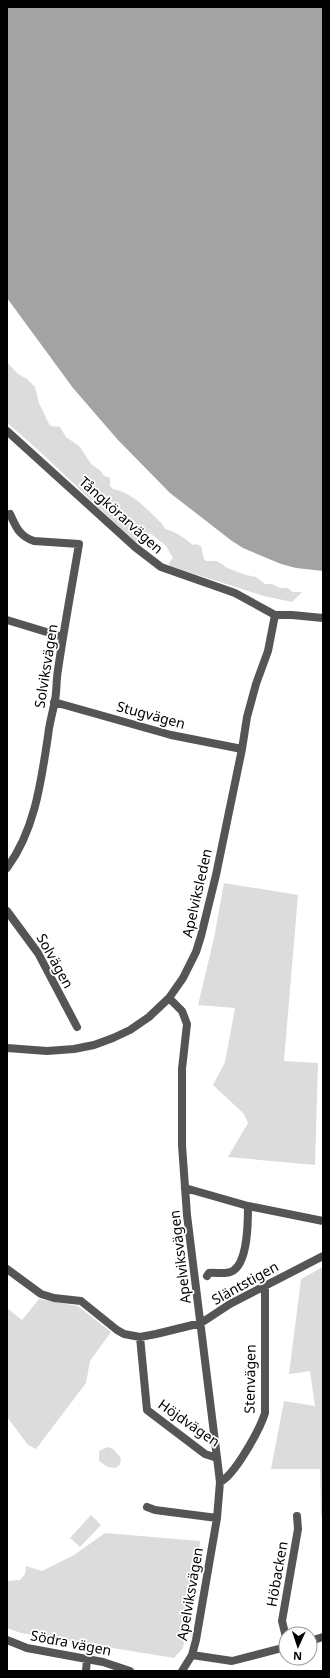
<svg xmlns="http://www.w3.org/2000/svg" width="330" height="1678" font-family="'Noto Sans',sans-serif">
<rect width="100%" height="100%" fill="#fff"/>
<path fill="#dcdcdc" d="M7,362l11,12 9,5 8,8 4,16 10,21 2,2 9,1 6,10 13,9 13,19 8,5 4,6 6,2v8l3,3c20,4 35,21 49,35l3,5c10,2 21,10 28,16l3,-1 5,2 3,13 2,2h10l6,3 5,4 19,7 10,2 9,7h7l8,4h8l4,4h10l-10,10 -28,-6 -94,-30 -1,-3 4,-5 -7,-12 -16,-13 -12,11c-44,-39 -85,-83 -131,-121z
M224,883l74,12 -14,166 34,2 -3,102 -87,-8 20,-34 -4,-9 -31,-29 12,-23 10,-54 -37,-3 16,-67z
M323,1267v249h-2l-1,-47h-49l13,-68 31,5 -5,-35 -21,3 12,-95z
M39,1299l39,7 33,26 -21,29 -4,22 -50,66 -8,-4 -21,-28v-109l15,12z
M107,1447l6,2 8,9 -1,6 -4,4 -8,-1 -9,-6v-10z
M91,1515l10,10 -21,22 -10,-9z
M105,1533l95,8 -2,30 -15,77 -9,10 -153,-25 -14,-5v-47l13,-1 5,-6 1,-8 16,5 32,-16z"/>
<path fill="#a3a3a3" d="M7,7h316v564l-27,-3 -15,-4 -38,-16 -11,-7 -62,-48 -52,-53 -45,-52 -66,-90z"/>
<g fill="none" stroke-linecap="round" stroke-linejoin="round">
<path stroke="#555" stroke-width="8" d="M7,431l128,116 26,20 74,26 40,22h17l31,3
M7,620l56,17
M54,702l117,33 71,14
M7,868c28,-38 34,-86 41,-132 1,-12 5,-24 7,-36 2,-9 1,-20 3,-30 6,-42 14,-84 21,-126l-45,-3c-15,-5 -18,-14 -24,-27
M7,911l31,42 39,74
M169,998l13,13 5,13 -5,45v76l5,70 33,267 -3,36 -21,122 -4,15 -10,16
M7,1048l40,3 27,-2 20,-4 19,-7 17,-8 19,-13 20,-19 14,-20 13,-26 5,-16 15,-61 26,-126 5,-32 9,-33 12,-33 7,-36
M185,1188l63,18 75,15
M7,1269l34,25 13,4 27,3 36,29 7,4 16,3 16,-3 45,-11 29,-19 93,-48
M207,1276l2,-3c7,-1 20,2 25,-3 14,-10 14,-48 14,-64
M140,1337l7,73 58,44 12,4
M220,1482c15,-7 40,-53 45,-69v-127
M147,1507l8,3 62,8
M286,1637l-4,-16 16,-92 -1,-13
M7,1640l20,8 76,14 27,9
M310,1641l13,-4
M192,1655l40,6 54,-14
M86,1671l1,-12"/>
</g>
<g text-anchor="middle" stroke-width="3.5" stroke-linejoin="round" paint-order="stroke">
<g font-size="14" fill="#000" stroke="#fff">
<text transform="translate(121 515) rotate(42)" y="5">Tångkörarvägen</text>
<text transform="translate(46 666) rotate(-81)" y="5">Solviksvägen</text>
<text transform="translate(151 715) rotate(15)" y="5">Stugvägen</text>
<text transform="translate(197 893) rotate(-77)" y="5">Apelviksleden</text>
<text transform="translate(55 961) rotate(61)" y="5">Solvägen</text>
<text transform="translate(180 1257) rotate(-97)" y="5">Apelviksvägen</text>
<text transform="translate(245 1283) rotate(-29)" y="5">Släntstigen</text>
<text transform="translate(250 1379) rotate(-89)" y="5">Stenvägen</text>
<text transform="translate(189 1423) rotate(35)" y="5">Höjdvägen</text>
<text transform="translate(277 1574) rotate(-80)" y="5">Höbacken</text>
<text transform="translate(190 1594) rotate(-80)" y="5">Apelviksvägen</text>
<text transform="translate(71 1643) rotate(11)" y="5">Södra vägen</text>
</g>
</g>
<rect width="330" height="1678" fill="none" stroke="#000000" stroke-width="16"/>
<g transform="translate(298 1646) rotate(183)"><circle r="19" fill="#ffffff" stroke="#999999"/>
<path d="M0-3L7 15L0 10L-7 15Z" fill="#000000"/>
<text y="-6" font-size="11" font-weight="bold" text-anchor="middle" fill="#000000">N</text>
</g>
</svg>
